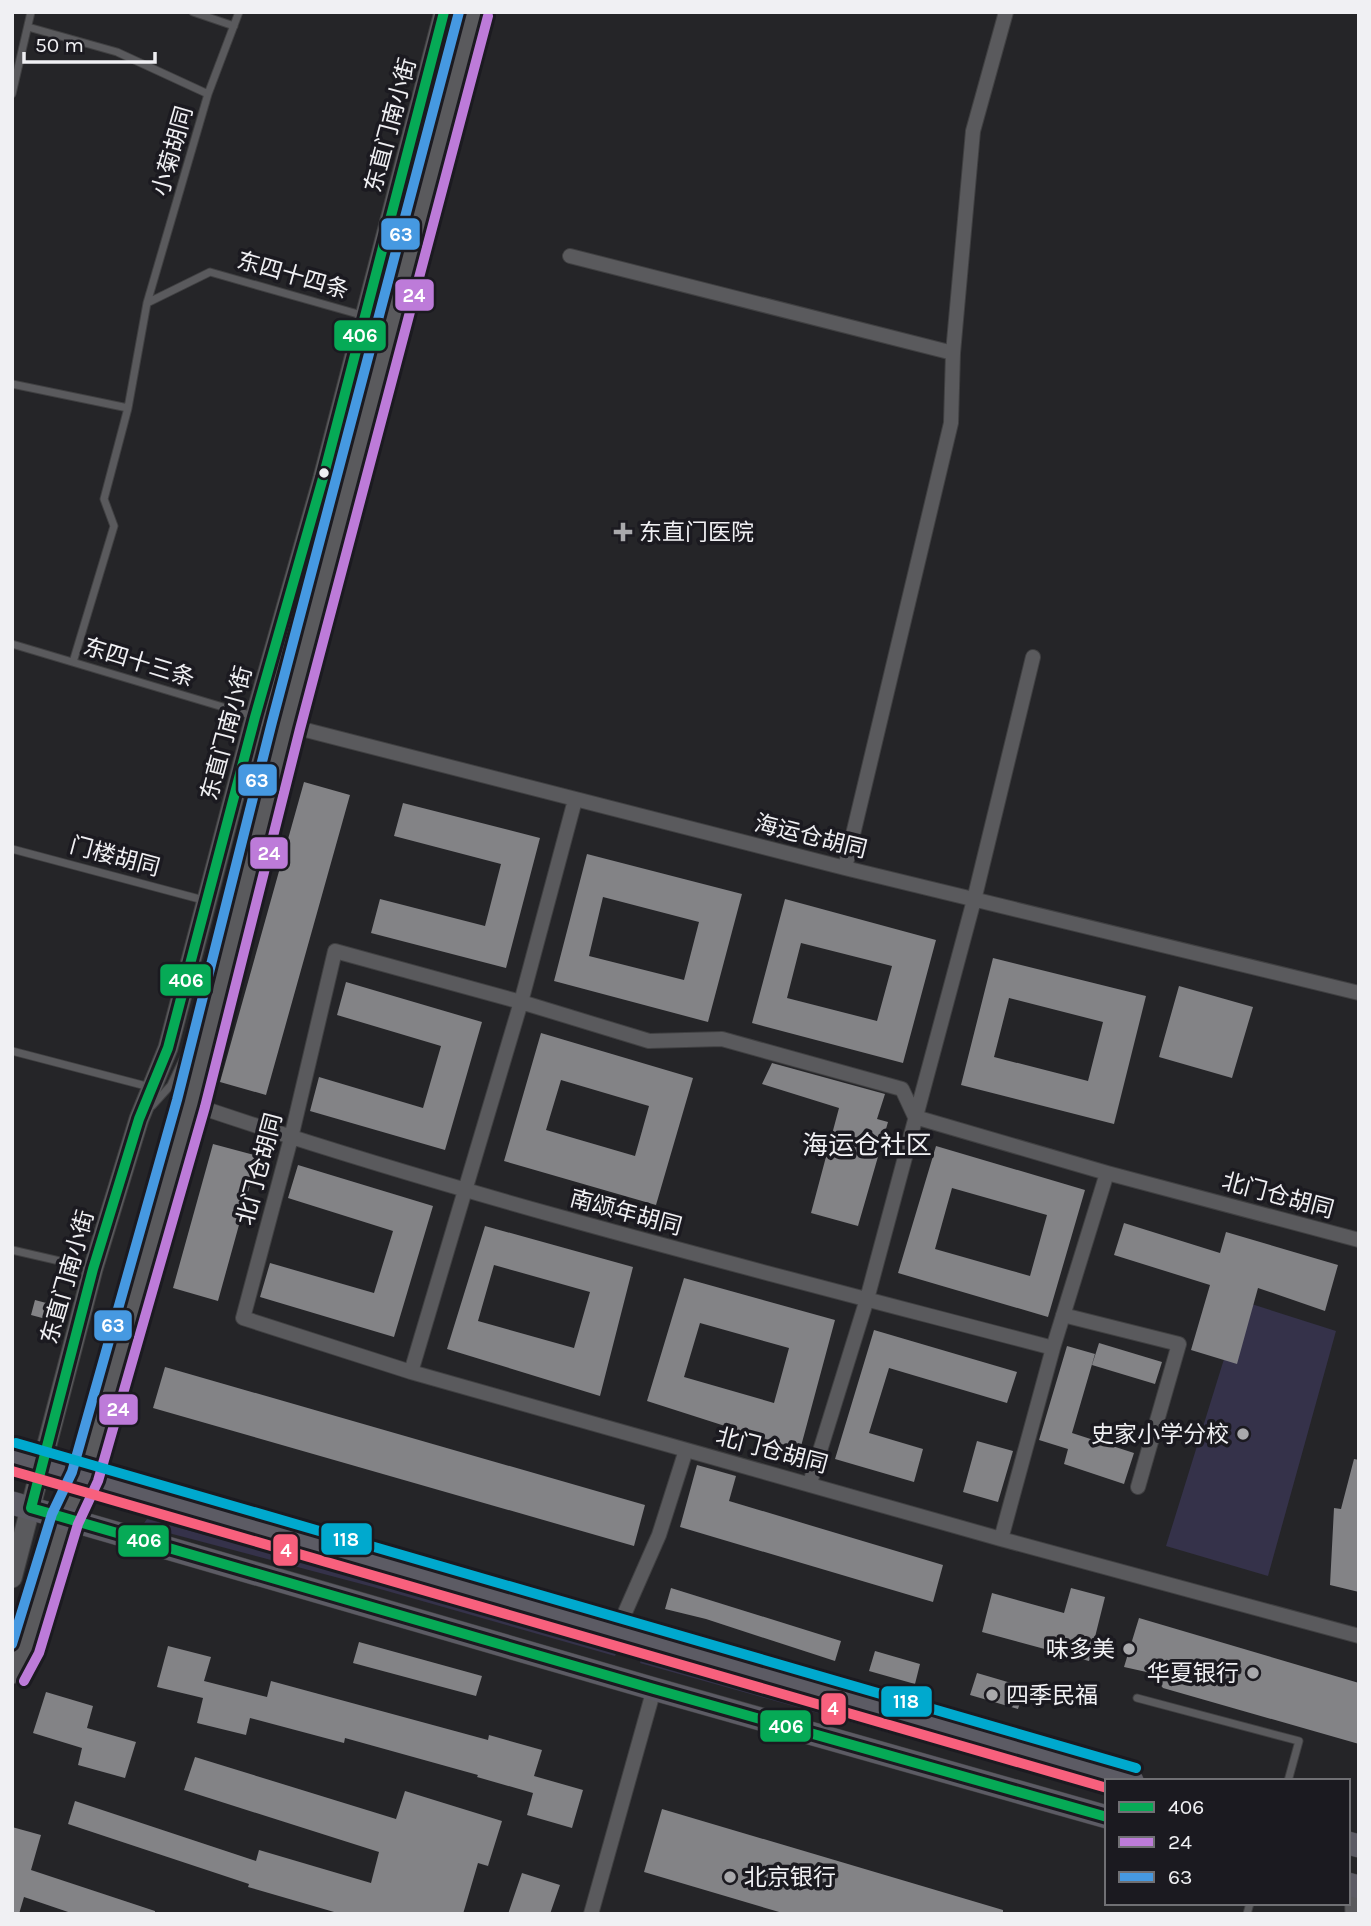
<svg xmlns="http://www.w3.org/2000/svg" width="1371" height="1926" font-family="Karla,'Noto Sans SC',sans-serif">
<rect width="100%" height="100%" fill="#252528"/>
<path fill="#35324a" d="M1242,1301l94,30 -68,245 -102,-30z
M147,1519l471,130 -3,7 -242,-69 -231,-61z
M642,1656l465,131v7l-467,-131z"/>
<path fill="#838386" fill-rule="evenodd" d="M304,782l46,13 -84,300 -46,-13z
M403,803l137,35 -34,130 -135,-35 9,-34 105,27 16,-62 -107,-28z
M587,854l155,40 -34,128 -154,-41zM603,897l96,25 -15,58 -95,-24z
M785,899l151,41 -33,123 -151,-40zM801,943l91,23 -15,55 -90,-23z
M993,958l153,38 -32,128 -153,-39zM1009,998l94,24 -15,59 -94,-24z
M346,982l136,40 -37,128 -135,-39 9,-34 104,31 18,-62 -104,-31z
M1179,986l74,21 -21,71 -73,-21z
M541,1033l152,45 -37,127 -152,-44zM561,1080l88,26 -14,50 -89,-26z
M772,1063l113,31 -8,25 11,3 -30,104 -47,-13 28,-105 -77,-24z
M213,1144l45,12 -40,145 -45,-13z
M936,1146l149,44 -37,127 -150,-44zM952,1188l95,27 -17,61 -95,-27z
M298,1165l135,41 -39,131 -134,-40 10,-34 104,30 19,-62 -105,-33z
M1124,1223l96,30 6,-21 112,33 -13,46 -67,-23 -21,76 -46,-14 19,-65 -96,-30z
M485,1226l148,41 -33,129 -153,-47zM494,1265l96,27 -16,56 -96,-27z
M684,1278l151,42 -35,130 -153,-49zM700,1323l89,25 -15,55 -90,-26z
M35,1300l15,4 -4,15 -15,-4z
M874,1330l143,42 -10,31 -118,-35 -20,65 54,16 -9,33 -79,-23z
M1099,1343l63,19 -7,22 -63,-19z
M1067,1346l28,8 -23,79 62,20 -10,31 -60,-20 4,-15 -29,-9z
M165,1367l480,138 -11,41 -481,-138z
M977,1441l36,10 -15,51 -35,-10z
M1354,1459l5,1v132l-29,-7 4,-77 7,1z
M697,1465l39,11 -7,25 214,64 -10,37 -253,-75z
M671,1588l170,53 -6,20 -129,-42 -41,-10z
M1071,1588l34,9 -16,64 -107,-29 10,-39 72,20z
M1139,1618l220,65v61l-196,-56 -12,-15 -27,-6z
M359,1642l123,34 -6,20 -123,-33z
M168,1646l43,11 -7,24 63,16 4,-16 217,59 1,-5 53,15 -8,26 49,14 -11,38 -45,-13 6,-22 -56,-16 1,-2 -133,-37 -1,5 -94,-25 -4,17 -49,-12 6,-25 -46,-11z
M875,1651l45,13 -5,20 -46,-13z
M977,1673l48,14 -7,22 -48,-14z
M46,1692l47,14 -6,22 49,14 -11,36 -47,-13 4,-17 -49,-15z
M195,1757l201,62 9,-28 97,30 -14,45 -10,-3 -15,51h-122l-93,-27 1,-3 -181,-60 7,-23 181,60 3,-11 112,33 8,-31 -195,-62z
M662,1809l341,101v4h-217l-142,-42z
M12,1827l29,8 -10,35 124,41v3h-81l-50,-17 -5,17h-7z
M522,1873l38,12 -10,29h-42z"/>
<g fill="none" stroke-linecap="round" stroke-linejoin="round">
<g stroke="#404042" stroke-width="9">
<path id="lane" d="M193,12l41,14
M28,27l89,25 91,42
M12,94l19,-82
M147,303l61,-209 31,-82
M12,384l116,24 19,-105 63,-31 155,44
M12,644l241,72
M73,662l41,-136 -10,-27 24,-91
M12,849l195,52
M12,1051l138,36
M152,1106l19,-21 15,-32 84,-332 137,-507 52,-202
M12,1250l78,18
M1137,1698l162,43 -11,40
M1247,1914l3,-11"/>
</g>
<g stroke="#404042" stroke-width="16">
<path id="street" d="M570,256l383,97
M255,717l590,151 514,125
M845,868l106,-445 2,-70 20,-222 33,-119
M191,1104c283,96 573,168 862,244
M1359,1240l-252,-67 -192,-56 -13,-28 -180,-50 -73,2 -128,-39 -186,-51 -44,187 -48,180 168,54 590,167 358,97
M1063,1315l116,29 -41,143
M411,1372l110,-370 54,-202
M810,1483l57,-184 107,-399 59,-243
M1001,1539l52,-191 54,-175
M616,1633l43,-98 27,-85
M591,1914l63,-225"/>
</g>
<g stroke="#404042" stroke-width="21">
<path id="secondary" d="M12,1578l81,-309 46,-150 29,-71 87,-331 68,-239 121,-466
M12,1674l14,-26 39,-129 20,-42 106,-373 95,-378 188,-714
M1354,1886l1,28"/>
</g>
<g stroke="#404042" stroke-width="24">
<path id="primary" d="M12,1456l1120,325
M12,1503l642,186 453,128
M1348,1843l11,3
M1348,1884l11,3"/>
</g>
<use href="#lane" stroke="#5a5a5d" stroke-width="7"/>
<use href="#street" stroke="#5a5a5d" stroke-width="14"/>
<use href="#secondary" stroke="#5a5a5d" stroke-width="19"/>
<use href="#primary" stroke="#5c5b64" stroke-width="23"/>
<g stroke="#1b1a20" stroke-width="16">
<path id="bus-1" d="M444,12l-121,466 -68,239 -87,331 -29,71 -46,150 -62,239 623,181 453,128"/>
</g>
<g stroke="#1b1a20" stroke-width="16">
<path id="bus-2" d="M24,1681l15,-28 39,-129 20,-43 107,-374 95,-378 188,-713"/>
</g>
<g stroke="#1b1a20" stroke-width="16">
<path id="bus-3" d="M12,1644l40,-130 20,-42 105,-372 95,-378 187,-710"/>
</g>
<g stroke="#1b1a20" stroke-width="16">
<path id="bus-4" d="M12,1471l1095,317"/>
</g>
<g stroke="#1b1a20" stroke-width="16">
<path id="bus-5" d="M16,1443l1120,325"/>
</g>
<use href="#bus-1" stroke="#06aa56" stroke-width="10"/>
<use href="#bus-2" stroke="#bd7bd9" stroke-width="10"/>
<use href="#bus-3" stroke="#4699e1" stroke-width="10"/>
<use href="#bus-4" stroke="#f8607d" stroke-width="10"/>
<use href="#bus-5" stroke="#00a9ce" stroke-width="10"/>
</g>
<circle fill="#f0f0f3" stroke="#1b1a20" stroke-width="2.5" cx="324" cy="473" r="6"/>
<g fill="#a9a9ac" stroke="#1b1a20" stroke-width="2.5">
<path d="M619.5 521.5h7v7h7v7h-7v7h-7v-7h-7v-7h7z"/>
<circle cx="1243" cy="1434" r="7"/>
<circle cx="1129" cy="1649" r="7"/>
<circle cx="1253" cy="1673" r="7"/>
<circle cx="992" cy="1695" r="7"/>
<circle cx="730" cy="1877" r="7"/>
</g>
<g text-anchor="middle" stroke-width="7" stroke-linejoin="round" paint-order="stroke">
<g font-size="23" fill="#f0f0f3" stroke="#1b1a20">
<text transform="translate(390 125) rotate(-75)" y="8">东直门南小街</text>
<text transform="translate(172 151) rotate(-74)" y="8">小菊胡同</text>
<text transform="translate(293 275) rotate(16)" y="8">东四十四条</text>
<text transform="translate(139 662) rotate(17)" y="8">东四十三条</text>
<text transform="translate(226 733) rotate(-75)" y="8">东直门南小街</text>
<text transform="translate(811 836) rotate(14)" y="8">海运仓胡同</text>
<text transform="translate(115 856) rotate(15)" y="8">门楼胡同</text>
<text transform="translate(259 1169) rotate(-75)" y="8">北门仓胡同</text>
<text transform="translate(1278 1195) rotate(15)" y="8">北门仓胡同</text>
<text transform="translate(626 1212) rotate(15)" y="8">南颂年胡同</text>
<text transform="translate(67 1277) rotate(-74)" y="8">东直门南小街</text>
<text transform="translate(772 1450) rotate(15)" y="8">北门仓胡同</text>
</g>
<g font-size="23" fill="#f0f0f3" stroke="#1b1a20" text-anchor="start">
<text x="639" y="540">东直门医院</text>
<text x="1229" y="1442" text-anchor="end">史家小学分校</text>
<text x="1115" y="1657" text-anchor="end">味多美</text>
<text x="1239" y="1681" text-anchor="end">华夏银行</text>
<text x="1006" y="1703">四季民福</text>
<text x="744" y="1885">北京银行</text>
</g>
<g font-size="26" fill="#f0f0f3" stroke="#1b1a20">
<text x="867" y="1154">海运仓社区</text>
</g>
</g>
<g stroke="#1b1a20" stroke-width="2.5">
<rect x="380" y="217" width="41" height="34" rx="7" fill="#4699e1"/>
<rect x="394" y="278" width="41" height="34" rx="7" fill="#bd7bd9"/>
<rect x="333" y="319" width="54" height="33" rx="7" fill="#06aa56"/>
<rect x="237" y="763" width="41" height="34" rx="7" fill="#4699e1"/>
<rect x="249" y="836" width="40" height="34" rx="7" fill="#bd7bd9"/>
<rect x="159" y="963" width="53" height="34" rx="7" fill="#06aa56"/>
<rect x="93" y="1309" width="40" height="33" rx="7" fill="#4699e1"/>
<rect x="98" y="1393" width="41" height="33" rx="7" fill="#bd7bd9"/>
<rect x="320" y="1522" width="53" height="34" rx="7" fill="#00a9ce"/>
<rect x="117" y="1524" width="53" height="34" rx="7" fill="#06aa56"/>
<rect x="272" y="1533" width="27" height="34" rx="7" fill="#f8607d"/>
<rect x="880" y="1685" width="53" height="33" rx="7" fill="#00a9ce"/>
<rect x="820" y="1692" width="27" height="34" rx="7" fill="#f8607d"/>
<rect x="759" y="1709" width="53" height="34" rx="7" fill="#06aa56"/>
</g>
<g font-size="19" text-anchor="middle" font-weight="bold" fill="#fff">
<text x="401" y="241">63</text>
<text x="414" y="302">24</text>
<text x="360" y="342">406</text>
<text x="257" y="787">63</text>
<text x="269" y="860">24</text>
<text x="186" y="987">406</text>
<text x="113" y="1332">63</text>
<text x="118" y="1416">24</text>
<text x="346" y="1546">118</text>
<text x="144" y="1547">406</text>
<text x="286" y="1557">4</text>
<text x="906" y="1708">118</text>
<text x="833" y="1715">4</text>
<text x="786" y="1733">406</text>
</g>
<rect width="1371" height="1926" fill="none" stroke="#f0f0f3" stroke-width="28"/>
<rect x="1105" y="1779" width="245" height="126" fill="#1b1a20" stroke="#707074" stroke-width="2"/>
<rect x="1119" y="1802" width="35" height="10" fill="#06aa56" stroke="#707074" stroke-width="2"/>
<text x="1168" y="1814" font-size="21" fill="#f0f0f3">406</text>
<rect x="1119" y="1837" width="35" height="10" fill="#bd7bd9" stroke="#707074" stroke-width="2"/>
<text x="1168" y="1849" font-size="21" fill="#f0f0f3">24</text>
<rect x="1119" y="1872" width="35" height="10" fill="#4699e1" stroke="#707074" stroke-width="2"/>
<text x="1168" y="1884" font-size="21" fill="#f0f0f3">63</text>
<path d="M24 52v10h131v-10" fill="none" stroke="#f0f0f3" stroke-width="3.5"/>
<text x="35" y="52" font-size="21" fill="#f0f0f3" stroke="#1b1a20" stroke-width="5" paint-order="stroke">50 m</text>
</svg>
